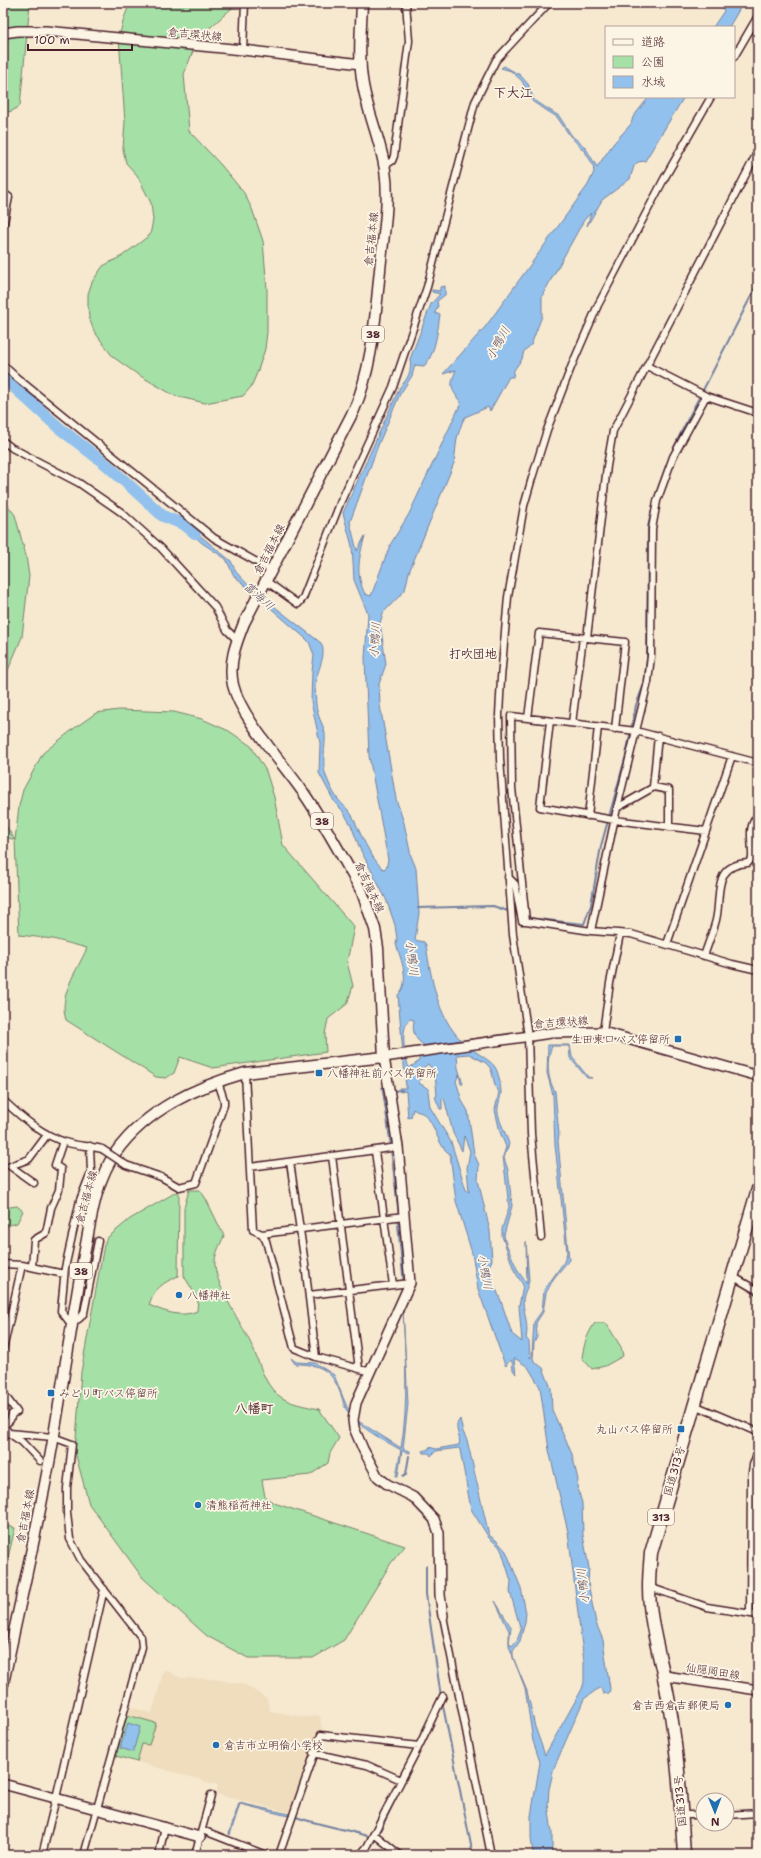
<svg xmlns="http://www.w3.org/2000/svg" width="761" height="1858" font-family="'Shantell Sans','Klee One',sans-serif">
<rect width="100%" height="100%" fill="#f6e9d0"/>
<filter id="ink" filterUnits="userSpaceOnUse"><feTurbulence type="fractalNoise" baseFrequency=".025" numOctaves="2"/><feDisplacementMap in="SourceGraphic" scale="8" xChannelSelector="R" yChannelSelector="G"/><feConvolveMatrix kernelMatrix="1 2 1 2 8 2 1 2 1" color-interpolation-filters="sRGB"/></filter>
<g filter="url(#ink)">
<path fill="#efddbe" d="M164,1669l17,9 33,1 32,6 21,14 3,12 34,6 16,-1 2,14 -31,83 -75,-19 2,-9 -104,-30 13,-49 25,7z"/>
<path fill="#a5e0a7" stroke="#788069" d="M3,3h27l-10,103 -8,5 -9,2z
M130,3h112l-10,5 -29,26 -8,12 -11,28 5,57 32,34 23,28 8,16 11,32 4,48v43l-2,17 -8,24 -6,14 -8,9 -38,7 -30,-7 -38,-22 -24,-17 -19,-26 -5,-13 -1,-12v-12l4,-12 11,-16 19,-10 28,-21 3,-15 -2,-17 -14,-28 -11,-12 -3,-14 2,-27 -6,-85 5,-19z
M3,499l12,16 11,41 3,20 -7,61 -19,45z
M119,710l55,2 28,7 27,12 22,15 15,25 8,26 9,48 71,82 -7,35 6,24 -6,18 -19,15 -3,15 1,18 -113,16 -33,-11 -6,16 -8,5 -10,-1 -90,-57c-8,-25 11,-49 21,-72l-34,-9 -34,-4 -4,-95 -12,-4v-15l12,19 4,-34 4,-16 20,-37 33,-26 20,-14z
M189,1190h11l6,9 18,37c-4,9 -10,19 -9,29 2,24 26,57 36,79 8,16 12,39 27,51 11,9 28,11 41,14l20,29 -9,15 -2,10 -18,12 -48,5 3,17 9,6 131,43 -14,17 -47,77 -31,18h-65l-41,-22 -65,-59 -53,-73 -14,-52 6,-80 23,-127 3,-7 23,-19 48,-28 1,2 -1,83c-15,7 -24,12 -29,29 16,7 32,13 48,6l1,-12 -14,-23v-68z
M17,1206l6,5 -6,12 -14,4v-19z
M595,1323h11l15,24 2,9 -18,10 -13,3 -10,-11c2,-14 5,-24 13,-35z
M3,1525l12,3 -12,51z
M127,1715l29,8 -7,22 -7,-1 -5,18 -21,-6z"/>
<path fill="#92c1ed" stroke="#75809f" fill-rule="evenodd" d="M721,3h22l-14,24h-16l11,-16z
M504,66l16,9 8,9 6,16 25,16 13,20 13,11 12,20 16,-23 18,-20 2,-7 16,-20h35l-39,64 -7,1 -4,4 -4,13 -28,21 -15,26 4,-13 -7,7 -42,76v20l-11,29 -7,6 -2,8 -8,11 -1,7h-4l-19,34 -2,-4 -23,10 -3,6 -5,15 -3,25 -45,109 -4,18 -22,23 -3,10 6,41 -7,20 1,21 16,94 8,24 7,33 5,12 3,45 -4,27 9,2 2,3c5,32 11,72 36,96 8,9 28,18 33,26 4,6 6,20 6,27 -1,6 -4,13 -3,19 2,11 8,20 11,31l-5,14 4,12 4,36 -8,29 1,6 13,30 9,13 -1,-42 3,38c-1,8 -6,13 -6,22 1,12 6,24 3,36l3,4 1,16 2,-3 2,-33 8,-11 2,-21 20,-28 3,-10 -12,-107 -2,-50 -6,-22 1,-28h22l2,12 16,20 4,1h-5l-17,-20 -1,-12h-17c-6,14 -5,33 3,45l4,44 -1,6 11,119 -15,18 -8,15 -3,19 -7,11 1,14 -3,6 -1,16 2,3 8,6 8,20 1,22 20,44 6,26 -1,6 5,17 1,32 6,33 -1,15 8,40 7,17 7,49 -1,4 -6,1 -2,-6h-2l-15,11 -30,69 -5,21 -1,15 4,29v22h-19l-2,-18v-21l9,-54 -7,-21 -8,-53 -16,-42v-15l-13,-28 -1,-2 16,26 -2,16 3,3 5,-6 4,-10 -11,-38 1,-11 -9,-29 -3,-6 -10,-8 -18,-29 -11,-59 -1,-2 -23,3 -5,5 -2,-3h-5l-1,-2 6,-2v-2l7,2 23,-4c3,-9 -7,-17 1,-26l3,13 4,8 21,91 2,5 6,4 10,11 15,37 5,25 -1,9 -5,19 -7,10v7l14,33 8,36 10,28 37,-66 2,-7v-20l-16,-130 -19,-82 -9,-63 -12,-20 -12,-8h-2l2,15 -3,-4 -1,-9h-3l-3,5 -1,-1 -27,-76 -6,-36 -16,-52 -6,-47c-13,-8 -14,-30 -26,-40 -3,-2 -8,-2 -11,-5l-2,8 -3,1 -2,-27 -6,1 -1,-4h7l-8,-93c13,-13 3,-35 -2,-51l1,-5 -2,-14 -9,-26 -26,-50 -9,-24 -9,-15 -7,-7 -16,-30 1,-30 -9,-42 1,-30 2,-16 -5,-13 -4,-4 -71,-62 -8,-17 -24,-16 -22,-20 1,-3 50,41 5,11 16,17 69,54c7,13 -6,30 -6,44 1,8 0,19 3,27 2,7 6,12 7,20 1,14 -4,28 1,42 3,8 7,16 11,22 5,7 12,11 16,19 7,16 17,40 30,52l3,-1 2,-8 -19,-104 -4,-98 3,-44 -14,-34 -2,-34 -9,-33 57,-126c8,-8 12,-16 10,-28l21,-55 9,-10 -8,-2v-2l8,1v-4l5,-1v9l-8,6 1,6 -3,5 1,2h4c-2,15 -5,42 -16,52l-9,-1 -3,11 -12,18 -21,49 -29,79 7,29 8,-15c-6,21 -10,38 0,58l6,2 19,-51 19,-31 52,-111c-10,-15 -12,-16 -5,-33l-13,4 43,-48 102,-141 6,-13 -1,-7 -7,-12 -16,-17 -13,-19 -24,-15 -11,-21 -11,-10 -10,-3zM410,1019l4,1c-2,12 0,19 11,26l-7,16 -9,6c-4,-11 -10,-40 1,-49zM469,1054l17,9 5,6 4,16 4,7 -4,18 5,22 6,15 -3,9 6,51 -7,22v7l12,34 9,15 -4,21 3,36 -10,-8 -11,-33 -13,-32 4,-9 -2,-29 -12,-51 1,-15 -5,-11 -6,-43 -6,-10 -6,-20 3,-7 2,10h2l-5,-16 -1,-13zM428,1064l7,9 2,23 -2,1 5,12h2v-10l2,-1 9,35 9,18 2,-15 6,15 -3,17 2,24 -3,-2 -15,-48 -21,-35 -2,-16 2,-1 -11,-7 4,-15z
M382,1087l9,56h-1z
M391,1153l8,59h-1z
M397,1220h1l6,59 -1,1z
M403,1310l5,94 -5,45 7,2v2l-8,-2 -4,25h-2l5,-26c-19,-11 -40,-21 -53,-38 -4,-4 -5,-12 -7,-17 -9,-25 -20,-31 -46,-31l-4,-6 5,4 19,1 19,12 13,32 11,14 43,27c8,-45 4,-92 2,-138z
M128,1723l12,4 -7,25 -13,-4z
M239,1803l50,11 -1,2 -48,-12 -10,31 -1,-1z"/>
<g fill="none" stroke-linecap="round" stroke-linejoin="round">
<path stroke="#75809f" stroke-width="2" d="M418,908l75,-2 27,9
M528,918l56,6 7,-19 10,-59 25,-91 10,-50 8,-21 3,-26 1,-131c10,-51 30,-90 54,-135 19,-36 37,-73 56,-109
M392,1091l10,-1
M403,1476l3,-2 3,-18
M426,1566v28l15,103
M442,1701l31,154
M293,1816c25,9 49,12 74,20
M378,1835l25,-52
M365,1855l11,-16"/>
<path stroke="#92c1ed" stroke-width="12" d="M3,377l55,50 50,39 55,50 22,9 10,8"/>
<g stroke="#4a1f2b" stroke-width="9">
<path id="street" d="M243,50l2,-47
M734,57l24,-41
M384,166l8,-5 2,-5 15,-115 -3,-38
M3,193l6,4 -6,30
M3,365l13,12 198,161 57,32
M647,366l59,30 52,17
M3,441l9,7 67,35 42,29 40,36 54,59 12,23 10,10
M266,581l32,23 5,-6 38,-97 52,-114 34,-100 48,-185 21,-42 53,-57
M587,638l20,-172 6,-35 145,-280
M528,718l11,-85 86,9 -10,87
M550,721l-10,86 74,13 92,11
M572,723l11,-85
M653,787l5,-51
M617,808l37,-21 15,3v37
M588,816l10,-89
M508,877l7,7 7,37h4l-14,-133 -1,-72 125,15 122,32
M526,921l65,10 40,3 101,30 26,6
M591,931l26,-123 31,-126 3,-26 1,-127 5,-28 16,-44 33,-61
M667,944l65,-188
M704,956c4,-12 9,-24 12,-36 6,-24 -5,-55 32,-57l4,-5c1,-16 -6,-30 6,-43
M603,1032l7,-49 10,-49
M245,1073l8,157 9,4 4,7 28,107 22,9 55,15
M3,1100c18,17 40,36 65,43 11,3 23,3 34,6
M90,1146l1,26 -11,28 -15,68 -4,43 10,13 9,-6 4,-5 14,-72
M375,1151l18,134
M332,1156l27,213
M290,1162l15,102 11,93
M126,1165l35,12 18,10 17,-4 28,-78v-5l-6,-18
M250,1167l148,-20
M34,1183l-24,-17 19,-7 18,-24
M262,1234l142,-18
M541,1237l-10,-103 -3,-98 -15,-101 -13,-176 -1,-44 2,-37 7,-81 16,-91 8,-28 15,-48 25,-65 26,-60 66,-126 47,-82
M3,1264l19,1 42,9
M32,1267l2,-27 12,-7 5,-25 8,-18 2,-21 -6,-4 8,-24
M732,1276l26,15
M309,1295l101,-12
M3,1350l19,-85
M3,1393l14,19 -5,2 -2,6 -7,7
M694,1405l64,27
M3,1425l6,8 44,4 19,7 -5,44v25l3,26 11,21 60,77 1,10 -58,208
M10,1434l12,8 18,19
M758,1451l-5,14 -2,14 7,1
M649,1587l58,20 51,8
M750,1614l1,-135
M443,1616l48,239
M313,1753l54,12 34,15
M682,1815h21
M727,1815l31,-2
M202,1830l64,25
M374,1834l26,21
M42,1855l14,-57 48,-209
M159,1855l6,-29
M195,1855l16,-60
M279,1855l42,-120 98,11
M360,1855l7,-8 52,-101 24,-50"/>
</g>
<g stroke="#4a1f2b" stroke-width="12">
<path id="secondary" d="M3,33l15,-2h28l197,19 118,14
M443,1616l-3,-21 -1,-62 -5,-14 -21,-22 -26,-13 -9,-7 -15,-28 -9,-21 -1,-8 3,-17 54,-120 -12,-136 -14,-90 167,-24 52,-1 155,44
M665,1676l93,14
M3,1784l197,53"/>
</g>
<g stroke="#4a1f2b" stroke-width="13">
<path id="primary" d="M3,1684c17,-83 37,-165 51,-249 10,-60 19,-120 30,-180 7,-35 11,-74 32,-103 31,-43 80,-65 129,-79l139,-16 -6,-109 -3,-19 -13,-37c-19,-34 -37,-68 -59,-100 -20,-29 -62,-74 -70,-107 -5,-22 3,-42 11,-62l110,-213c19,-44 21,-93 26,-140 3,-33 10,-67 5,-100 -4,-29 -17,-56 -22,-85 -5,-27 -2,-55 -1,-82"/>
</g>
<g stroke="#4a1f2b" stroke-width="15">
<path id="highway" d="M684,1855c-3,-51 -6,-101 -15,-152 -6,-38 -20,-77 -20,-116 0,-11 1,-23 2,-34l107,-364"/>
</g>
<use href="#street" stroke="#fcf5e5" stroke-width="6"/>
<use href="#secondary" stroke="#fcf5e5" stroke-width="9"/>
<use href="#primary" stroke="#fcf5e5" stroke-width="10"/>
<use href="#highway" stroke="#fcf5e5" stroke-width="12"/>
<g stroke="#4a1f2b" stroke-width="9" stroke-linecap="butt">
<path id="street-bridge" d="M102,1149l24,16"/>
</g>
<use href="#street-bridge" stroke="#fcf5e5" stroke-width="6"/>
</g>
</g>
<g fill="#1f6fb2" stroke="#fcf5e5" stroke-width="1.5">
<rect x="674" y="1035" width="8" height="8" rx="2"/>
<rect x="315" y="1069" width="8" height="8" rx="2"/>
<circle cx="179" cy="1295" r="4"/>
<rect x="47" y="1389" width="8" height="8" rx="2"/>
<rect x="677" y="1425" width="8" height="8" rx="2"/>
<circle cx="198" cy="1505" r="4"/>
<circle cx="728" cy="1705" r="4"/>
<circle cx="216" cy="1745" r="4"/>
</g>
<g text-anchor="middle" stroke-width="3.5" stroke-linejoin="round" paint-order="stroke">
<g fill="#fcf5e5" stroke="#7f5f63" stroke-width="1">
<rect x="362" y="326" width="22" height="16" rx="3"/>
<rect x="311" y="813" width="22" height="16" rx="3"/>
<rect x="70" y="1263" width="22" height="16" rx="3"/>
<rect x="648" y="1509" width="26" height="16" rx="3"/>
</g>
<g font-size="10" font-weight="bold" fill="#4a1f2b">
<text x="373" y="338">38</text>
<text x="322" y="825">38</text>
<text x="81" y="1275">38</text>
<text x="661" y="1521">313</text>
</g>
<g font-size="11" fill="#4a1f2b" stroke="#fcf5e5">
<text transform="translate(195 34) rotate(5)" y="4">倉吉環状線</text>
<text transform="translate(371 239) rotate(-84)" y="4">倉吉福本線</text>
<text transform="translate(269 549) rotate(-63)" y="4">倉吉福本線</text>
<text transform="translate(370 887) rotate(65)" y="4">倉吉福本線</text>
<text transform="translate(561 1022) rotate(-4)" y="4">倉吉環状線</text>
<text transform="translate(86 1197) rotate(-75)" y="4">倉吉福本線</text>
<text transform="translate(674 1471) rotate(-74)" y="4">国道313号</text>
<text transform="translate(25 1516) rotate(-79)" y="4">倉吉福本線</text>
<text transform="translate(713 1671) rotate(9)" y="4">仙隠岡田線</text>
<text transform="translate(680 1801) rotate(-95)" y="4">国道313号</text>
</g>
<g font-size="11" fill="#4a1f2b" stroke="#fcf5e5" text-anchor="start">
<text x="670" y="1043" text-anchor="end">生田東口バス停留所</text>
<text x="327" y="1077">八幡神社前バス停留所</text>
<text x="187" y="1299">八幡神社</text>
<text x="59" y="1397">みどり町バス停留所</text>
<text x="673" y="1433" text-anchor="end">丸山バス停留所</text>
<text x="206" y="1509">清熊稲荷神社</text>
<text x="720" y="1709" text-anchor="end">倉吉西倉吉郵便局</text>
<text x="224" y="1749">倉吉市立明倫小学校</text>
</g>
<g font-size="12" font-style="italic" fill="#605065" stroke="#fcf5e5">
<text transform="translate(498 343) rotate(-61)" y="4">小鴨川</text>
<text transform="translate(259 596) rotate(42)" y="4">富海川</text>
<text transform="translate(375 640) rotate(-86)" y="4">小鴨川</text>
<text transform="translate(412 958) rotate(83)" y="4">小鴨川</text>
<text transform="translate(485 1272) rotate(79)" y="4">小鴨川</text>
<text transform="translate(583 1586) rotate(-97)" y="4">小鴨川</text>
</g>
<g font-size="12" font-weight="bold" fill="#4a1f2b" stroke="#fcf5e5">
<text x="473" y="658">打吹団地</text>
</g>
<g font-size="13" font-weight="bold" fill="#4a1f2b" stroke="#fcf5e5">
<text x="513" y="97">下大江</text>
<text x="254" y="1413">八幡町</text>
</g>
</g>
<rect width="761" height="1858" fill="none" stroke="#fcf5e5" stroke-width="16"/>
<rect x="8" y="8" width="745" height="1842" fill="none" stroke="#4a1f2b" stroke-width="1.5" filter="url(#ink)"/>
<rect x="605" y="26" width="130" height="72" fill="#fcf5e5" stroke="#b59f9b"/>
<rect x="613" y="39" width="20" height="6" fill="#fcf5e5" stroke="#b59f9b"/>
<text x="641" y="46" font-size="12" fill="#4a1f2b">道路</text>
<rect x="613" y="56" width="20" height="12" fill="#a5e0a7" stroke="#b59f9b"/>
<text x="641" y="66" font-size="12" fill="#4a1f2b">公園</text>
<rect x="613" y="76" width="20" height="12" fill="#92c1ed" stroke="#b59f9b"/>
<text x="641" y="86" font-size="12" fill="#4a1f2b">水域</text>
<g transform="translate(715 1812) rotate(179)"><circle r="19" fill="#fcf5e5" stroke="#b59f9b"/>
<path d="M0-3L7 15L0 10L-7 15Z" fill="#1f6fb2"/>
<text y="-6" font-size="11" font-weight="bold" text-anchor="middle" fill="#4a1f2b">N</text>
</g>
<path d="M28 44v6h104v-6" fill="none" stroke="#4a1f2b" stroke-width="2"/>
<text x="34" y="44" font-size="12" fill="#4a1f2b" stroke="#fcf5e5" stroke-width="3" paint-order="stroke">100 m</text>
</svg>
